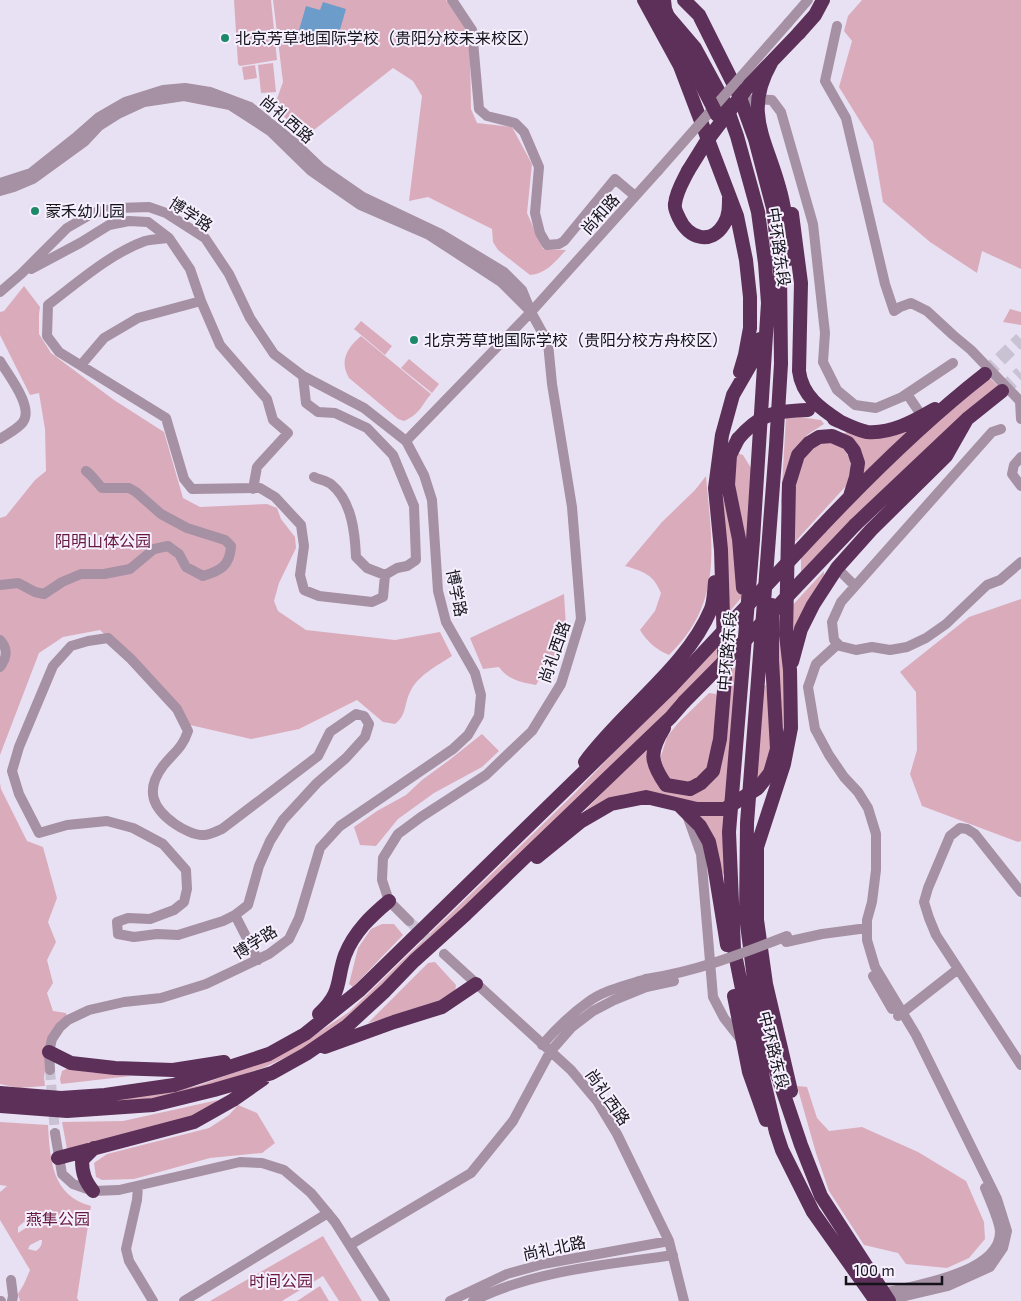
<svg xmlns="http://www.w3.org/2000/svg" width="1021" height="1301" font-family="'Exo 2','Noto Sans SC',sans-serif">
<rect width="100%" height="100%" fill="#e8e1f3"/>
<path fill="#daacbb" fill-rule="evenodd" d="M234,0h37l6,60 -37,6 -2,-2z
M273,0h173l18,24 6,25 1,60 6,14 35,4 20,37 -5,49 16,36 23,1c-10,11 -20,24 -36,25l-32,-25 -5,-8 -1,-13 -64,-32 -19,4 13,-105 -9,-15 -20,-13 -88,69 -31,-30 9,-25z
M862,0h159v269l-39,-18 -5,22 -47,-31 -47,-40 -10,-60 -34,-55 13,-46 -8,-10 4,-15z
M273,63l3,29 -15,1 -3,-28z
M255,65l2,13 -13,2 -2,-13z
M24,286l16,21 -1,7v20l12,19 63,47 50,32 19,66 17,9 67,-3 10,4 4,11 14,18 1,11 -17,35 -5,18 4,10 28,19 89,10 45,-8 12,24c-15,10 -34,19 -42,36 -6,12 -3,23 -15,32l-12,-2 -26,-22 -58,29 -48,10 -61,-14 -17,-24 -73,-71 -37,7 -24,16 -39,102v-84l8,-7 1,-17 -9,-12v-117l6,-2 29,-36 11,-9 -1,-42 -6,-36 -9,2 -30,-60v-23l4,-1z
M1010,309l11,3v13l-18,-3z
M361,321l31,25 -7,9 -31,-26z
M361,336l70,58c-10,12 -11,20 -27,27l-6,-2 -49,-41c-10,-17 -2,-30 12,-42z
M409,359l30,25 -7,9 -31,-25z
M989,377l11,11 -199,186v-17c59,-64 122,-124 188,-180z
M792,416l29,4 3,4 -17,11 -12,20 -12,58 -2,-11 5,-85z
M849,431l39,4 20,-4 -46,44 -19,-41z
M818,442h14l12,7 6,10 1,14 -5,13 -52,57 -1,-40 4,-27 6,-22z
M737,453l6,2 8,13 3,10 -7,79 -17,-74z
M706,476c6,68 18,126 -37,179 -12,-5 -22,-13 -29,-25l15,-19 6,-18c-8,-19 -17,-21 -36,-27l37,-44 33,-32z
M719,484l19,65 4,48 -12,14z
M824,571v4l-13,21 -20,52 -1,-40z
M564,594l2,32 -8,29 -6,15 -10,5 -6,10c-15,-3 -28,-5 -37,-18l-16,2 -13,-31z
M1021,599v242l-3,1 -96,-36 -12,-32 7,-24 -1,-58 -16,-20 69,-55z
M781,619l5,107 -4,11 -8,-111z
M719,643l3,12 -129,131 -253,238 -39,26 -36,17 -58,20 -38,9 -67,8 2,-4 65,-8 31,-7 49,-18 55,-25 45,-30 227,-220z
M738,665l-9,138 -14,3 -68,-15 -23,3 -28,12 -17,11 68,-71 10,37 48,3 25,-114 4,-5z
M766,685l6,45 -3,37 -14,17 9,-98z
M709,693l7,1 3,8 -11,66 -9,11 -14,6 -15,-4 -9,-11 -1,-11 7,-22 11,-14z
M482,734l17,17 -17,16 -48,26 -36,26 -22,27 -16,-1 -6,-18 23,-16 29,-16 16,-15 26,-19z
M0,783l1,6 26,52 16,6 14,51 -9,24 8,20 -9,18 6,23 -6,10 6,18 13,2 1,5 -16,18 -7,41 1,9 -27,2 -18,-4z
M728,811l-4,64 -3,-4 -24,-58z
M382,924h12l9,11 -50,52 -4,-3 9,-36 13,-19z
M435,962l21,23 -1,7 -15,11 -72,20 60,-60z
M68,1068l20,4 43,4 -70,8 -1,-5 2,-8z
M797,1086l10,1 10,31 12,13 33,-4 56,25 48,29 18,41 1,17 -16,19 -22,10 -41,-4 -8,-11 -34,-8 -35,-54 -13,-38z
M218,1100l-11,9 -18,8 -122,32 -5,-27 61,-1z
M238,1105l19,8 18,30 -13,10 -52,5 -76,21 -32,1 -6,-3 -2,-14 13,-9 102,-26 20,-13z
M0,1122l48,3c2,35 4,71 43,81l-14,92 2,3h-59l-2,-7 6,-10 6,-14 -30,-50v-28l7,-6 -7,-1zM24,1222l8,2 -14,9v-6zM40,1240h2c0,5 -2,8 -6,11l-8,-2 2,-4z
M323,1236l39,65h-23l-16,-25 -41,25h-72z
M320,1286l9,15h-32z"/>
<path fill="#6c9cca" d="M323,2l23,7 -11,38 -26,-7 1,-8 -6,-2 -3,8 -4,-1 9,-31 14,4z"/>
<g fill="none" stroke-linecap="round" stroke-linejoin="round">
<path stroke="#c8c2d2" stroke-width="10" stroke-dasharray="10 5" stroke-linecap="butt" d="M409,921l35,33
M50,1070l5,63"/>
<path stroke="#c8c2d2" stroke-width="14" stroke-dasharray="14 7" stroke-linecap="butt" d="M985,374l36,-35
M1002,391l19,-18"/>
<path stroke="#a690a3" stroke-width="10" d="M452,0l20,30 7,79 8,7 28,7 9,9 15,35 -4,46 5,20 7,12 12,-1 5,-3 51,-62 20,17
M788,23l20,-23
M837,26l-12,55 21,37 39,166 9,27 6,-4 11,-4 16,8 26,24 18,15 49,51 1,18
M751,101l3,-2 18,1 9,12 32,112 12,109 -2,29 14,28 18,15 21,3 26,-11 51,-34
M0,183l31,-10 44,-35 24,-21 26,-15 38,-12 22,-2 25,4 40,15 47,38 24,23 42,29 78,37 63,38 18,18 9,22 17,31 4,41 20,123 9,112 -20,65 -29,47 -46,44 -65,42 -23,17 -15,24 -1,22 7,21 20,20
M0,191l14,-4 19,-8 51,-37 15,-16 19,-12 26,-12 40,-6 46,9 40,26 41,40 49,34 69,30 72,47 26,26
M169,238c-8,1 -16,1 -24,3 -34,12 -68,42 -97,64l-1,31 12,16 107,66 18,61 8,10 68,-1 15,9 26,28 3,21 -4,29 4,15 15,6 53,6 11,-5 2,-22
M31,269l49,-26 29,-18 20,-4 19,1 21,16 21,31 11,32 19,44 47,54 6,21 15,13 -31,34 -4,22
M0,292l21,-18 46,-46 26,-15 24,-5 32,-1 17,6 39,25 24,36 21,44 24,36 29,22 61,32 42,33 18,34 8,25 6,91 8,31 29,51 6,22 -2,21 -11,19 -15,14 -113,77 -20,22 -21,70 -10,21 -20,15 -63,30 -45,14 -37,4 -35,8 -21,10 -8,7 -8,12 -3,13 1,18
M0,361c8,14 34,46 23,61 -5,7 -16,12 -23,17
M81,365l23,-27 34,-20 63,-17
M303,376l3,27 12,9 17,1 32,15 26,27 21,51 2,54 -9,6 -10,2 -12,7 -18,-7 -11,-11c-1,-24 -4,-55 -24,-72 -4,-4 -12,-5 -18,-8
M907,394l15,22
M1001,429l-9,3 -151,170 -9,20 2,18 6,6 16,4 16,-3 18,3 17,-3 19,-9 20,-14 41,-39 13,-5 21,-18
M406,441l125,-129 127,-141
M1021,457l-7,8 -2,9 9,12
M837,568l18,18
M0,585l18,-2 17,9 9,2 18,-12 19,-8h23l26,-5 24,-20 14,-3 11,8 7,13 17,9c17,-5 27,-10 28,-30l-6,-6 -38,-12 -26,-14 -25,-22 -7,-4h-27c-5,-5 -10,-13 -16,-17
M108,638l23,21 46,50 11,22c-6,18 -14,21 -25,35 -18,24 -11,42 12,58 7,5 21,12 29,11 6,0 13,-4 18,-6l96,-73 12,-24 26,-18 8,2 5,8 -4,13 -19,21 -29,25 -34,37 -13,21 -11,25 -11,39 -13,10 -12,6 -45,14 -21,-1 -23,3 -16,-3 -1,-12 11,-4 22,1 24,-9 10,-8 3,-13 -1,-19 -23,-26 -30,-16 -26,-7 -40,4 -28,8 -20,-39 -7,-23 7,-24 34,-81 18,-20 17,-5z
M0,640c8,8 7,18 0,27
M838,644l-22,20 -8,23 7,42 14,26 15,22 14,15 10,16 8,26v36l-4,32 -5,18v20l8,27 41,68 81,164 10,32 -4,17 -13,19 -42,19 -60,14
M687,815l14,39 12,143 11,21 18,23
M1021,892l-46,-58 -8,-5 -7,-1 -10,8 -22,52 -4,14 5,16 7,17 85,130
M235,915l23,45
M786,942l36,-8 45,-6
M444,954l127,116 26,31 20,33 52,107 15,60
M873,976l19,33
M898,1016l60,-47
M542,1045c14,-16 29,-31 46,-43 16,-12 39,-17 58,-23
M55,1133l7,41 11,10 20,7 26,-1 121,-28 22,1 22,7 27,23 24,29 50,79
M138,1186l-1,14 -11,49 3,12 24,40
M350,1245l121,-72 42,-52 37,-69 22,-25 21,-16 21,-11 32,-13
M11,1280l2,16 -1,5
M884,1293c32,-8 116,-20 116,-61 0,-10 -11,-34 -15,-44
M0,1301h1
M184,1301l144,-88
M450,1301l57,-27 36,-10 126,-23
M473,1301c61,-31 134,-36 200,-46"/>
<path stroke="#5c3058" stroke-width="14" d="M644,0l36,66 57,150 9,44 4,37v31l-5,27 -5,17
M654,0l41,48 31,57 11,31 21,76 7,51 3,40 -15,237 -24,292 5,117 9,45 33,138 6,18 31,62 63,89
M684,0l15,15 40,80 16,44 18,69 7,63 1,93 -5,82 -29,377 -1,93 11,86 17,63 27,80 20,51 68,105
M799,33l16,-18 8,-15
M688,171c-5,10 -12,21 -13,33 -1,4 2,10 4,14 9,20 32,28 45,6 5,-8 5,-17 5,-26
M792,214l9,69 -2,88c3,25 22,38 42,51
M834,419c10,4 22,11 33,13 25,2 47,-11 68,-23
M738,439l-8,16 -2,30 11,54 4,49
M855,525l112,-106 35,-28
M820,528c52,-55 106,-108 165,-154
M792,662l9,-33 12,-24 24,-37 34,-38 75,-74 21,-37
M664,728c-15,24 -14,34 2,57l24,4 11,-6 12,-12 7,-32 5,-61 -4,-128 -6,-62 7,-53 11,-40 26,-45 1,-11
M585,762c37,-51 102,-95 126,-153 3,-8 3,-18 4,-27
M770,773l7,-24 -5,-89v-55
M680,806l20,20 9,16 5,23 13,80
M537,857l43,-35 31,-18 35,-7 51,12h28
M734,996l15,76 17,48
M319,1014c24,-22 17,-34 26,-59 9,-23 26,-39 44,-54
M325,1047l69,-25 48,-15 34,-23
M49,1052l22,11 44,5 58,2 51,-8
M791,1091l-25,-107 -9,-64v-73l27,-83 7,-36 -1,-58 -4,-35 3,-151 9,-29 11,-12 10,-6 13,-1 16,7 6,8 4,12 -2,14 -6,19
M0,1093l61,5 44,-3 69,-10 95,-31 36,-20 55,-44 311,-303
M0,1106l67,5 86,-6 61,-15 58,-17 34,-19 41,-28 38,-35 29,-30 52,-47 205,-197 13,-15
M58,1158l136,-36 39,-22 30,-21
M93,1191c-8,-10 -11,-18 -11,-31l12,-12"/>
<path stroke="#a690a3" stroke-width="10" d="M658,171l130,-148
M646,979c49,-7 95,-25 141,-43
M646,987l28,-6"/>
<path stroke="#5c3058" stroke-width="14" d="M664,0l1,9 6,16 46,90
M771,63c-28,49 -5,76 8,124 7,23 9,48 10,72
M688,171l18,-29 44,-58 49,-51
M738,439c22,-26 38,-28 70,-29
M671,687l149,-159
M684,702l76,-77 95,-100
M725,809l33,-21 12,-15"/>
</g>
<g fill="#1c8a69" stroke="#f5effe" stroke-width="2">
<circle cx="225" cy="38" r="5"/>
<circle cx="35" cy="211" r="5"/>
<circle cx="414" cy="340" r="5"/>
</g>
<g text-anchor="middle" stroke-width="4" stroke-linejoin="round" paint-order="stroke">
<g font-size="16" fill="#151319" stroke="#f5effe" text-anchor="start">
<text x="235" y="44">北京芳草地国际学校（贵阳分校未来校区）</text>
<text x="45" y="217">蒙禾幼儿园</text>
<text x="424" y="346">北京芳草地国际学校（贵阳分校方舟校区）</text>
</g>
<g font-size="16" fill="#151319" stroke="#f5effe">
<text transform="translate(287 119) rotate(40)" y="6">尚礼西路</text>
<text transform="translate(191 214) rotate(33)" y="6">博学路</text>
<text transform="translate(600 214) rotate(-48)" y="6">尚和路</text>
<text transform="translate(779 247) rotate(82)" y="6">中环路东段</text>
<text transform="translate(457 593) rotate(79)" y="6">博学路</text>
<text transform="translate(727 651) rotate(-85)" y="6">中环路东段</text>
<text transform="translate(554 652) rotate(-71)" y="6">尚礼西路</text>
<text transform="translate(255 942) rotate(-32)" y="6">博学路</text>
<text transform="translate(774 1050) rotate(76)" y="6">中环路东段</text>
<text transform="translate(608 1097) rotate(55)" y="6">尚礼西路</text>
<text transform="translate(554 1248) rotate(-12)" y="6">尚礼北路</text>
</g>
<g font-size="16" fill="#66173b" stroke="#f5effe">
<text x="103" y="547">阳明山体公园</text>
<text x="58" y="1225">燕隼公园</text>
<text x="281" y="1287">时间公园</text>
</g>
</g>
<path d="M846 1276v8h96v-8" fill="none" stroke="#151319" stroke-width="2.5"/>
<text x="854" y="1276" font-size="15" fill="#151319" stroke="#f5effe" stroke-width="4" paint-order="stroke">100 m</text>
</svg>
